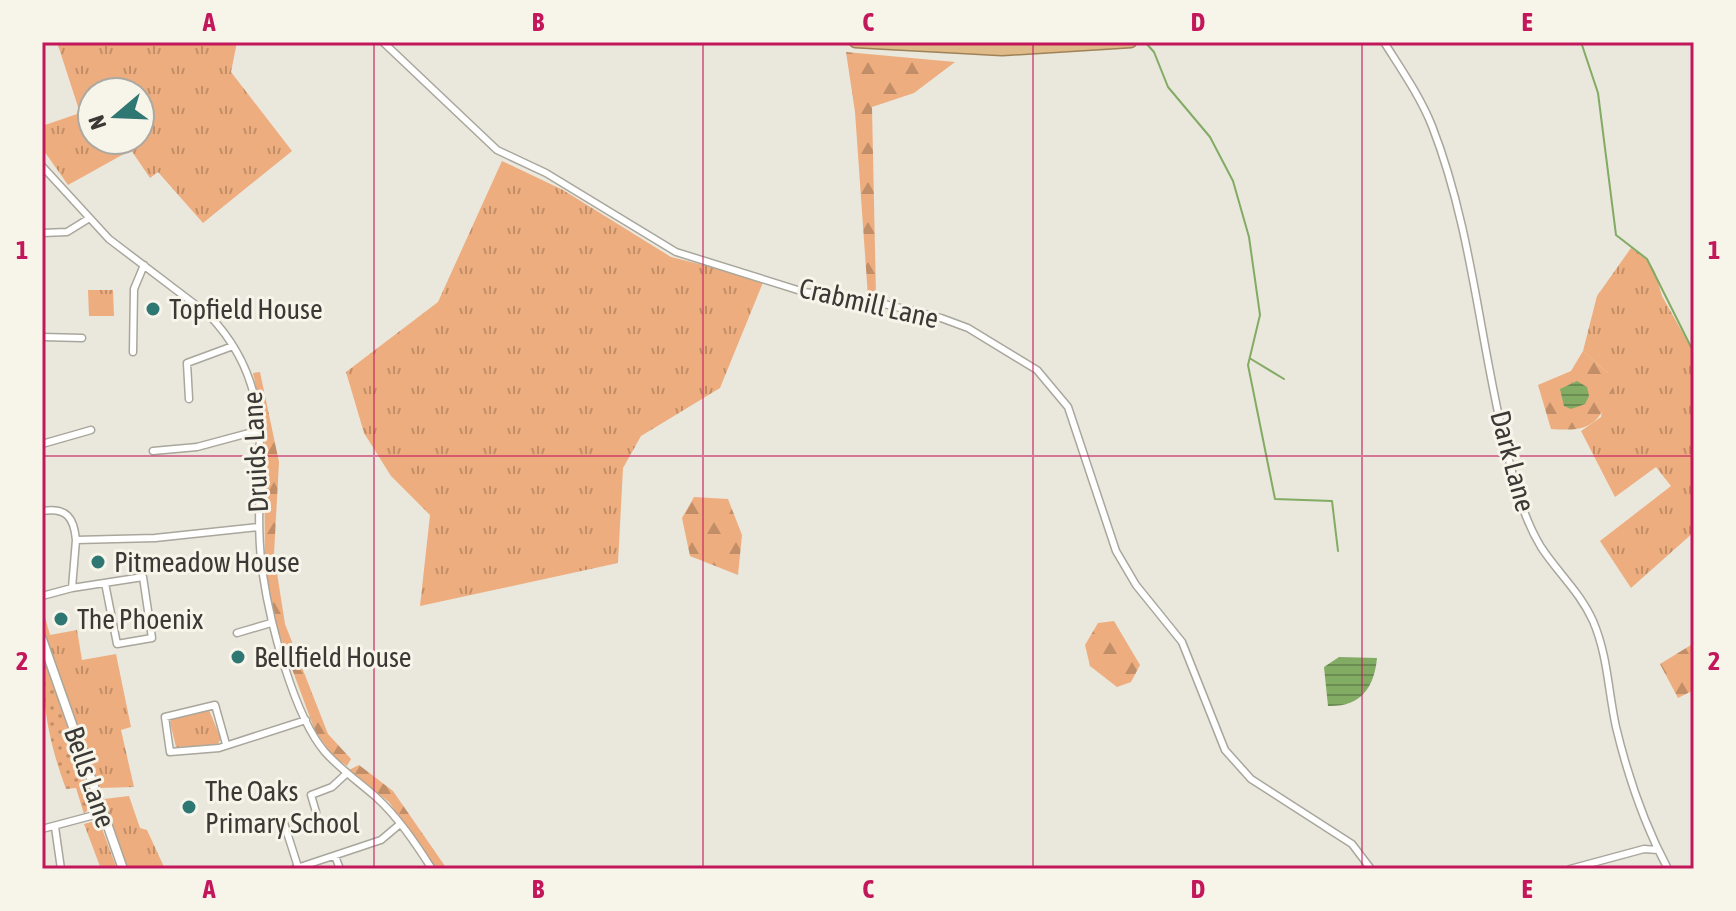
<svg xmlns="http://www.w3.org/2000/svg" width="1736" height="911" font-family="'Asap Condensed',sans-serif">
<defs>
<pattern id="grass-tufts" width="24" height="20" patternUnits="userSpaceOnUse" patternTransform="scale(2)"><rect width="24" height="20" fill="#edad7e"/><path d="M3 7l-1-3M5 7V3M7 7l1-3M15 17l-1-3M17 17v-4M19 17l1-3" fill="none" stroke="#c18e68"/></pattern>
<pattern id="forest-firs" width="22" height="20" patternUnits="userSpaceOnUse" patternTransform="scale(2)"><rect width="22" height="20" fill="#edad7e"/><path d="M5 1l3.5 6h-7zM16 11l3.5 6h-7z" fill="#c18e68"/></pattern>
<pattern id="park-dots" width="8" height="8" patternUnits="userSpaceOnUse" patternTransform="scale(2)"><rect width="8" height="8" fill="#edad7e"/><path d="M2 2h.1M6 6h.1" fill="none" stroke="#c18e68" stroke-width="1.8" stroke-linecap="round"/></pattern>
<pattern id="water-rules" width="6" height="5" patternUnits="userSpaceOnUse" patternTransform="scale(2)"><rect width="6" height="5" fill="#82ab64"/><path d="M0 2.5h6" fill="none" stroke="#6b8c53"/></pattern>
</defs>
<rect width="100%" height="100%" fill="#eae7dd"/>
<path fill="url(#grass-tufts)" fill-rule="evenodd" d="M57,42h180l-6,30 61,79 -89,72 -45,-51 -8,6 -19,-28 -63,35 -26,-37v-22l38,-13zM92,92h48v48h-48z
M502,161l61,29 108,67 93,23 -44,108 -79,48 -18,32 -5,95 -198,43 10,-91 -39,-39 -27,-43 -18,-61 92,-70z
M1631,248l16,11 8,13 7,24 32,57v179l-63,56 -31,-47 71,-55 -15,-19 -41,30 -34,-66 20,-14 7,-44 -25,-22 14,-55z
M88,290h25l1,26h-25z
M43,610l7,25 27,-5 5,30 34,-6 15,73 -10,3 13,57 -34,1 -58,-159z
M209,710l12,29 -4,6 -41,2 -6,-25 3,-4z
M129,796l11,32 7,2 18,39h-37l-24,-70z
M95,821l6,5 16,43h-16l-17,-45z"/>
<path fill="url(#forest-firs)" d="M846,52l109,10 -41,31 -42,14 4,190h-8l-13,-185z
M1583,351l25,22 6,17c-17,35 -23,42 -63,39l-13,-44 33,-14z
M260,372l19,90 -5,92 11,70 43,110 23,25 -4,7 -14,-10 -18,-25 -41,-111 -9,-52 -1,-143 -11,-52z
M694,497l34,2 14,36 -4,40 -48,-19 -8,-38z
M1114,621l26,44 -9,17 -14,5 -27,-21 -5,-21 13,-22z
M1691,645h3v45l-16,8 -18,-34z
M359,765l34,26 54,78h-12l-46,-67 -40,-32z"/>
<path fill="url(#park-dots)" d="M42,650l51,154 -9,10 -8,-26 -10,1c-18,-49 -24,-86 -24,-139z"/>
<path fill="url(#water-rules)" d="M1577,381l10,6 2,9 -4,8 -14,5 -7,-3 -4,-17z
M1339,657l38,1c-3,31 -17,49 -49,48l-4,-39z"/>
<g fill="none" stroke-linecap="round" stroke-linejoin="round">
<path stroke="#82ab64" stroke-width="2" d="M1145,42l9,10 14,35 42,50 23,44 16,56 11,78 -12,50 27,134 57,2 6,50
M1581,42l17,51 18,142 31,24 47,94
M1251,359l33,20"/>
<g stroke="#a9a69c" stroke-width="9">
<path id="minor" d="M383,42l114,108 49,23 130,79 128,40 72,10 65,16 27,10 69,42 31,37 48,144 20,34 46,57 43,108 26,29 101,65 19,25
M1384,42c17,27 36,54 48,84 41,105 48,221 76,330 8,32 16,63 33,91 17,26 39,45 52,74 15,35 15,70 23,106 12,50 28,97 52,142
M42,166l67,73 100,76c78,82 39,162 54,260 7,48 31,141 62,177 15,17 34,30 51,45 22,20 40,47 56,72
M42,233l25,-1 21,-13
M42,337l40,1
M133,352l1,-63 10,-24
M189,399l-2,-36 46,-17
M42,444l49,-14
M153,451l44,-4 63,-17
M42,511c24,-4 32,6 34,29
M72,588l71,-11 9,61 -35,6 -12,-61
M42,596l30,-8 4,-48 79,-2 104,-11
M237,633l34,-10
M226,744l-11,-39 -50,12 5,35 49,-4 87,-28
M316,812l-5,-17 21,-8 15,-14
M284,823l14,44
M55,827l6,42
M42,829l60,-16
M335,856l5,13
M294,869l87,-29 19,-16
M1570,869l74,-20 14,1"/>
</g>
<g stroke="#a9a69c" stroke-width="11">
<path id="tertiary" d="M42,639l81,230"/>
</g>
<g stroke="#9f8257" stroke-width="13">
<path id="trunk" d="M855,42l147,8 129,-8"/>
</g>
<use href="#minor" stroke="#fff" stroke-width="6"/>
<use href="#tertiary" stroke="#fff" stroke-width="8"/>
<use href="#trunk" stroke="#debb88" stroke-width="10"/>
</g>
<path fill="none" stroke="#c2185b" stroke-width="2" stroke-opacity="0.55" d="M374,42v827M703,42v827M1033,42v827M1362,42v827M42,456h1652"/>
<g fill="#2e7772" stroke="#f7f4ea" stroke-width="3">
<circle cx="153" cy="309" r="8"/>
<circle cx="98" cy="562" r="8"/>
<circle cx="61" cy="619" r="8"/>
<circle cx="238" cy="657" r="8"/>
<circle cx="189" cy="807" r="8"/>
</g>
<g text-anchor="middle" stroke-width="6" stroke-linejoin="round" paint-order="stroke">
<g font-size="28" fill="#3a3935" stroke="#f7f4ea">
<text transform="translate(869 303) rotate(13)" y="10">Crabmill Lane</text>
<text transform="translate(255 452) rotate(-93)" y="10">Druids Lane</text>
<text transform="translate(1513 461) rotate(75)" y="10">Dark Lane</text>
<text transform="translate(90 777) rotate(71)" y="10">Bells Lane</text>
</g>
<g font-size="28" fill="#3a3935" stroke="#f7f4ea" text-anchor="start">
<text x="169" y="319">Topfield House</text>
<text x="114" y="572">Pitmeadow House</text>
<text x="77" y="629">The Phoenix</text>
<text x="254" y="667">Bellfield House</text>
<text x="205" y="801">The Oaks<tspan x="205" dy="32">Primary School</tspan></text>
</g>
</g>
<rect width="1736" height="911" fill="none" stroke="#f7f4ea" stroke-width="88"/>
<g transform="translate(116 116) rotate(251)"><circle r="38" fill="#f7f4ea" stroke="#aba9a2" stroke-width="2"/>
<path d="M0-6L14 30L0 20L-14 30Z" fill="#2e7772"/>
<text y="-12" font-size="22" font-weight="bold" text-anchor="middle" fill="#3a3935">N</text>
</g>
<rect x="44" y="44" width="1648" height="823" fill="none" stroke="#c2185b" stroke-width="3"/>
<g font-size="26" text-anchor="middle" font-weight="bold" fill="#c2185b">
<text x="209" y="31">A</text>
<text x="538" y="31">B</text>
<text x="868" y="31">C</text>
<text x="1198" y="31">D</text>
<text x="1527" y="31">E</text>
<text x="22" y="259">1</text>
<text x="1714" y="259">1</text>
<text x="22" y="670">2</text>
<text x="1714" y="670">2</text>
<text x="209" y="898">A</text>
<text x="538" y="898">B</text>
<text x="868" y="898">C</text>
<text x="1198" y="898">D</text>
<text x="1527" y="898">E</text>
</g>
</svg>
